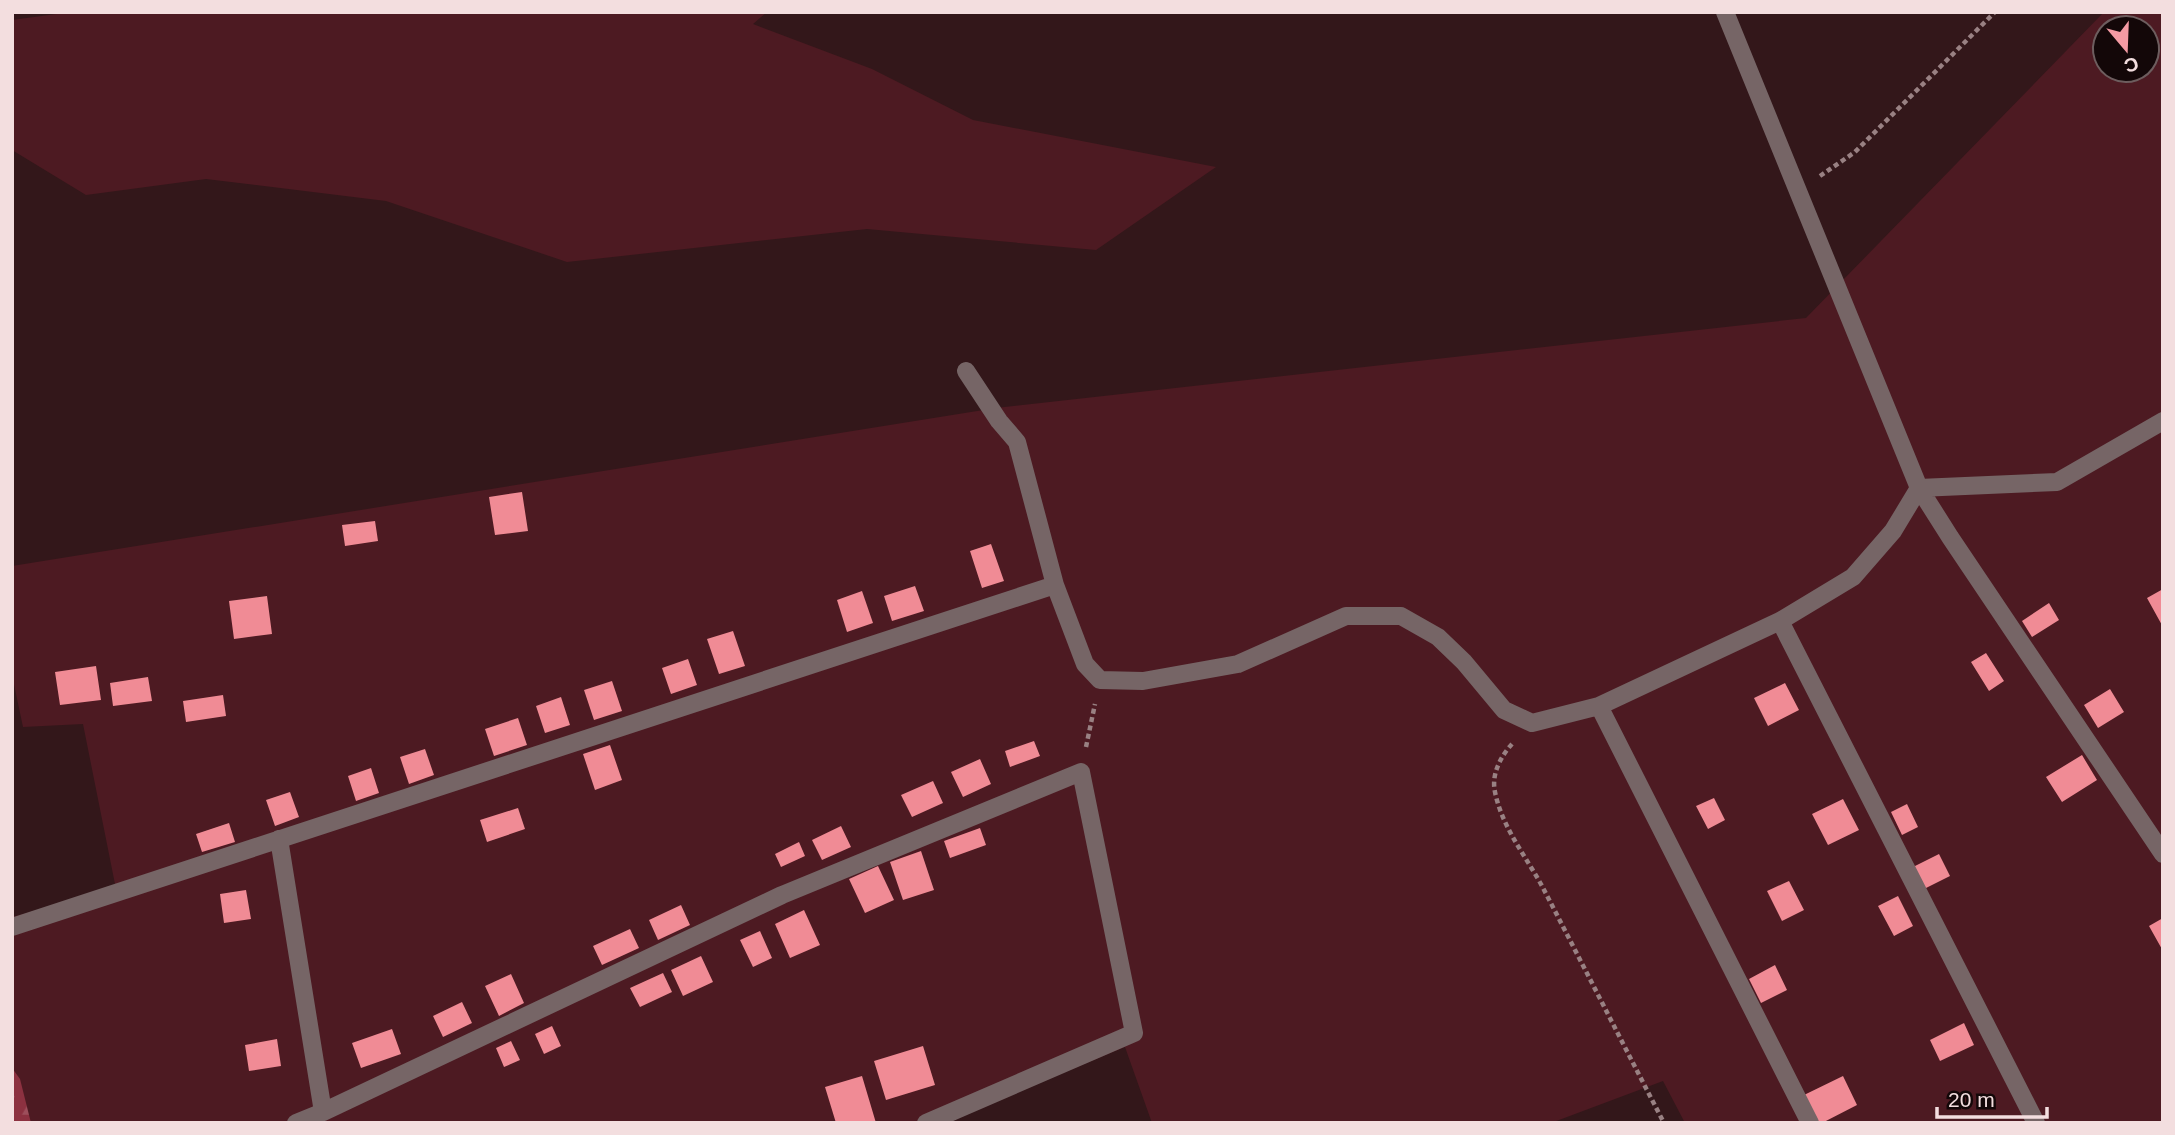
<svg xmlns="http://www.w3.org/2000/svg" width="2175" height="1135" font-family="Arial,sans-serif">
<defs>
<pattern id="forest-firs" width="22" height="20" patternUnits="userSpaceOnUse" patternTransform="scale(1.75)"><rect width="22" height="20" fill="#8c3140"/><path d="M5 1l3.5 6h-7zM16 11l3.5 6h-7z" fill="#9d4e5b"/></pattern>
</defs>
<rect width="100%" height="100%" fill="#33171a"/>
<path fill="#4d1a22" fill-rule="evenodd" d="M71,12h696l-14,12 119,45 101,51 243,47 -120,83 -229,-21 -300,33 -181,-61 -180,-22 -120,16 -74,-45v-130z
M2104,12h59v1111h-478l-22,-42 -112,42h-399l-27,-76 -183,76h-930v-206l104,-28 -33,-165 -60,3 -11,-52v-109l984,-158 810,-90zM2105,28h42v42h-42z"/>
<path fill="url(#forest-firs)" d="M12,1068l8,11 11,44h-19z"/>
<path fill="#f08b95" d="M522,492l6,39 -33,4 -6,-38z
M375,521l3,20 -33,5 -3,-21z
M991,544l13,37 -22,7 -12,-37z
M915,586l9,25 -32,10 -8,-25z
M2163,589v38l-16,-29z
M862,591l11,32 -26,9 -10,-32z
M267,596l5,38 -38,5 -5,-38z
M2049,603l10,17 -27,17 -10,-16z
M733,631l12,35 -26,8 -12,-35z
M1986,653l18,28 -15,10 -18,-29z
M688,659l9,26 -26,9 -9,-26z
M96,666l5,34 -41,5 -5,-33z
M148,677l4,24 -39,5 -3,-23z
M612,681l10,30 -28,9 -10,-30z
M1785,683l14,27 -31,16 -14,-28z
M2110,689l14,23 -26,16 -14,-23z
M223,695l3,21 -40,6 -3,-21z
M561,697l9,28 -25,8 -9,-27z
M518,718l9,27 -33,11 -9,-27z
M1034,741l6,15 -30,11 -5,-16z
M610,745l12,35 -27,10 -12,-36z
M425,749l9,26 -25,9 -9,-27z
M2082,755l15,25 -35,22 -16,-25z
M980,759l11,25 -28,13 -12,-25z
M371,768l8,25 -23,8 -8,-25z
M933,781l10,22 -31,14 -11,-22z
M290,792l9,25 -24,9 -9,-26z
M1714,798l11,22 -17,9 -12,-23z
M1843,799l16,31 -31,15 -16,-31z
M1907,804l11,23 -16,8 -11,-23z
M518,808l7,21 -38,13 -7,-22z
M229,823l6,19 -33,10 -6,-18z
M841,826l10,21 -29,13 -10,-20z
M980,828l6,17 -36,13 -6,-17z
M799,842l6,14 -24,11 -6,-13z
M921,851l13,39 -31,10 -13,-38z
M1939,854l11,22 -26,13 -11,-22z
M878,866l16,34 -29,13 -16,-34z
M1789,881l15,29 -22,11 -15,-30z
M246,890l5,29 -27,4 -4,-29z
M1898,896l15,30 -19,10 -16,-30z
M681,905l9,20 -32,15 -9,-20z
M804,910l16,35 -30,13 -15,-34z
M2163,918v33l-14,-25z
M630,929l9,19 -37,17 -9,-19z
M760,931l12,27 -19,9 -13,-27z
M701,956l12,26 -30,14 -12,-26z
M1775,965l12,25 -26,13 -12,-24z
M663,973l9,19 -32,15 -10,-19z
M511,974l13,29 -25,13 -14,-30z
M462,1002l10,21 -29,14 -10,-21z
M1964,1023l10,22 -34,16 -10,-21z
M552,1026l9,20 -17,8 -9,-20z
M392,1029l9,25 -40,14 -9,-25z
M277,1039l4,27 -32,5 -4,-26z
M511,1041l9,19 -16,7 -8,-19z
M923,1046l12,39 -49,15 -12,-39z
M862,1076l14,47h-40l-11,-36z
M1843,1076l14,29 -35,18h-4l-14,-28z"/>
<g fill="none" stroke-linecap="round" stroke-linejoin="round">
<path stroke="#998183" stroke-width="4.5" stroke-dasharray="5 3.5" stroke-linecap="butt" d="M1820,176l35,-24 140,-140
M1512,744c-11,12 -21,30 -17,48 7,35 30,63 47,94 41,79 81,158 122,237
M1086,747l9,-43"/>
<path stroke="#766566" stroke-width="18" d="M1725,12l194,476 31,49 213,317
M966,371l33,50 18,21 38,143
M1919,488l138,-6 106,-61
M1780,621l256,502
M1599,706l211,417
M279,839l44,273 459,-217 299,-123 53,261 -208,90
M12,927l1043,-342 30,79 15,16 43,1 95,-17 108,-48h55l37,21 26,25 40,48 28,13 67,-17 181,-85 73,-44 40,-46 26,-43
M296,1123l27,-11"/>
</g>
<rect width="2175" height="1135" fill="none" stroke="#f3dedf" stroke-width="28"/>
<g transform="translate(2126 49) rotate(161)"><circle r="33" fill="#130708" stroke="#6d5d5e" stroke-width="2"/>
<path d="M0-5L12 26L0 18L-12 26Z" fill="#f49aa3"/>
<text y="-10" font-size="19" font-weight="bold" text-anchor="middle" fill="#f3dedf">С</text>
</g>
<path d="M1937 1107v10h110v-10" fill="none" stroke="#f3dedf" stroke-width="3.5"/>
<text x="1948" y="1107" font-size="21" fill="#f3dedf" stroke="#130708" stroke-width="5" paint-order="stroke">20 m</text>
</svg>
